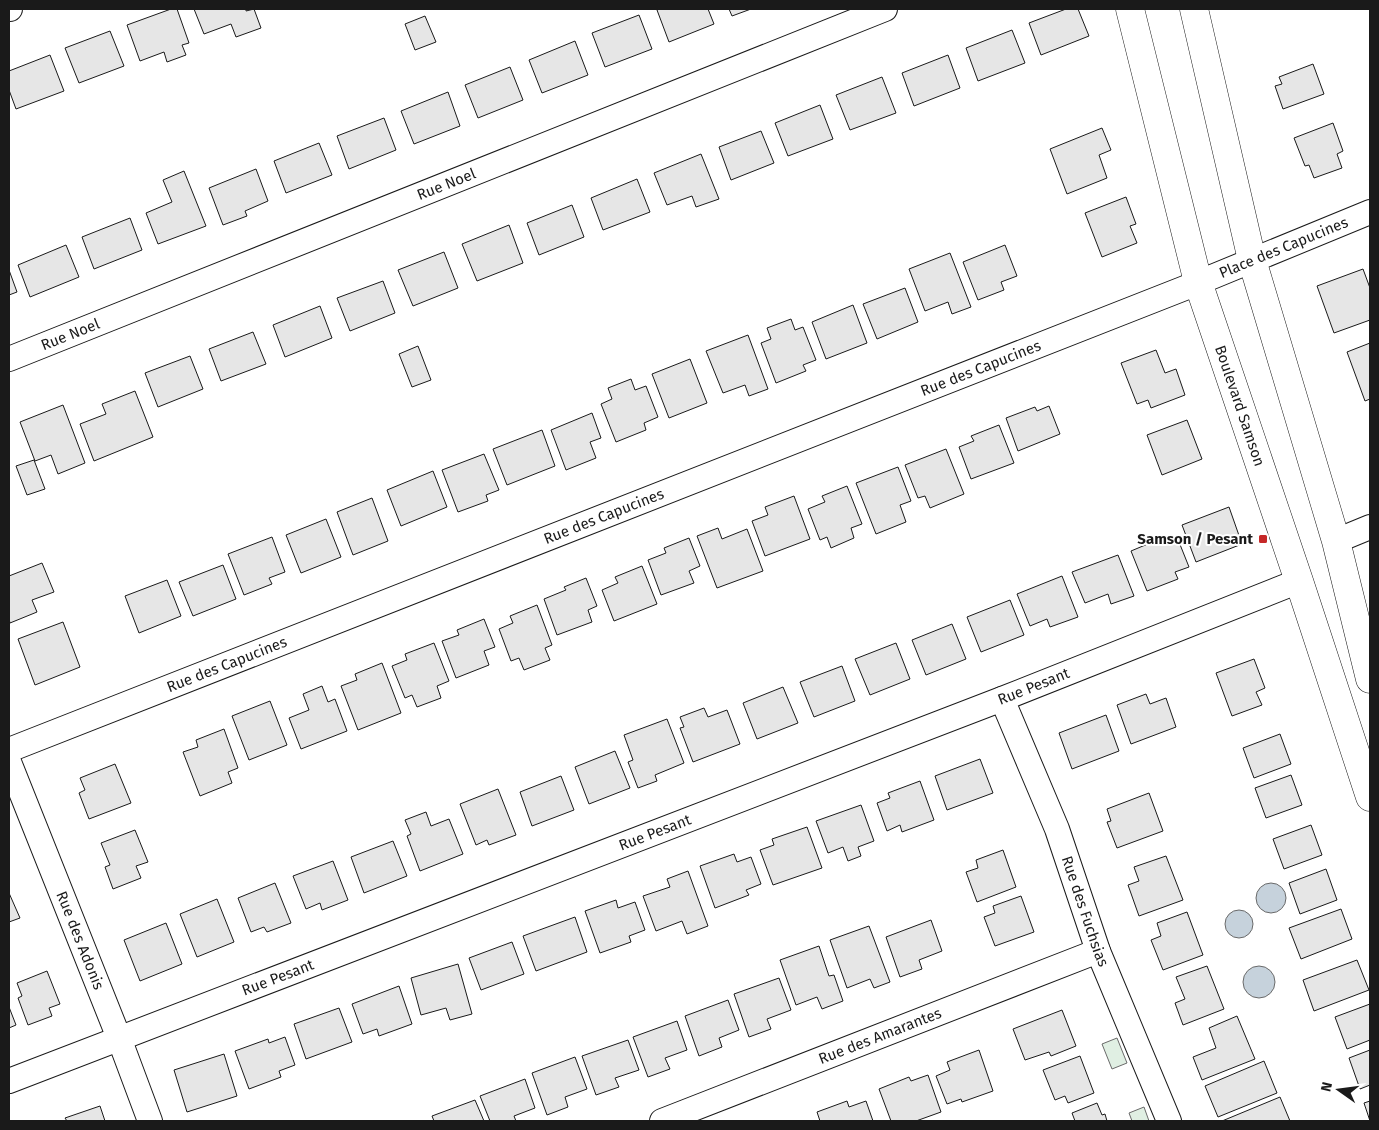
<svg xmlns="http://www.w3.org/2000/svg" width="1379" height="1130" font-family="'Fira Sans',sans-serif">
<rect width="100%" height="100%" fill="#fff"/>
<path fill="#e0efe3" stroke="#6a6a6a" d="M1117,1038l10,25 -15,6 -10,-25z
M1144,1107l5,14h-17l-3,-8z"/>
<path fill="#c6d2dc" stroke="#6a6a6a" d="M1256 898a15 15 0 1 1 30 0a15 15 0 1 1-30 0Z
M1225 924a14 14 0 1 1 28 0a14 14 0 1 1-28 0Z
M1243 982a16 16 0 1 1 32 0a16 16 0 1 1-32 0Z"/>
<path fill="#e6e6e6" stroke="#1a1a1a" d="M171,9h6l12,34 -7,2 4,10 -19,7 -3,-10 -24,9 -13,-36z
M194,9h52v2l8,-2 7,19 -25,9 -5,-13 -27,10z
M659,9h49l6,15 -45,18 -12,-32z
M729,9h22l-19,7z
M1066,9h12l11,27 -48,19 -12,-32z
M639,15l13,34 -47,18 -13,-34z
M425,16l11,26 -21,8 -10,-26z
M1012,30l13,33 -47,18 -12,-33z
M110,31l14,35 -45,17 -14,-35z
M575,41l13,34 -46,18 -13,-33z
M50,55l14,36 -48,18 -7,-19v-19z
M948,55l12,33 -46,18 -12,-33z
M1313,64l11,30 -41,15 -8,-23 7,-2 -3,-7z
M510,67l13,33 -45,18 -13,-33z
M882,77l14,36 -46,17 -14,-35z
M448,92l12,34 -46,18 -13,-33z
M820,105l13,34 -45,17 -13,-33z
M384,118l12,32 -47,19 -12,-33z
M1333,123l10,28 -6,3 5,14 -28,10 -5,-13 -4,1 -11,-28z
M1102,128l9,22 -12,5 8,23 -40,16 -17,-45z
M761,131l13,32 -43,17 -12,-33z
M319,143l13,32 -46,18 -12,-32z
M701,154l18,45 -23,8 -4,-11 -25,9 -13,-32z
M256,169l12,32 -23,10 2,5 -24,9 -14,-37z
M184,171l22,55 -48,18 -12,-31 26,-11 -9,-22z
M637,179l13,33 -47,18 -12,-32z
M1126,197l10,27 -6,2 7,17 -35,14 -17,-44z
M572,205l12,32 -45,18 -12,-32z
M130,218l12,32 -48,19 -12,-32z
M509,225l14,38 -46,18 -15,-37z
M66,245l13,32 -49,20 -12,-32z
M1005,245l12,31 -16,6 3,8 -26,10 -15,-38z
M444,252l14,36 -45,18 -15,-36z
M950,253l21,54 -19,7 -4,-12 -23,9 -16,-42z
M1363,269l7,19v32l-36,13 -17,-47z
M9,270l8,22 -8,3z
M383,281l12,32 -45,18 -13,-33z
M905,288l13,34 -41,17 -14,-35z
M853,305l14,38 -41,16 -14,-37z
M320,306l12,32 -47,19 -12,-32z
M791,319l4,11 8,-3 13,33 -13,5 3,6 -30,12 -15,-40 10,-4 -4,-11z
M253,332l13,32 -45,17 -12,-32z
M748,335l20,54 -19,7 -4,-11 -22,8 -17,-42z
M1370,343v56l-5,2 -18,-49z
M418,346l13,34 -19,7 -13,-33z
M1156,350l9,23 11,-4 9,26 -34,13 -3,-8 -11,4 -16,-41z
M190,356l13,33 -45,18 -13,-34z
M690,359l17,44 -38,15 -17,-44z
M631,379l4,11 11,-4 12,31 -14,6 2,7 -30,12 -15,-38 11,-5 -4,-11z
M135,391l18,46 -59,24 -14,-37 26,-10 -4,-10z
M63,405l22,58 -27,11 -7,-19 -16,6 -15,-39z
M1049,406l11,28 -42,17 -12,-33 29,-11 2,4z
M592,413l9,25 -11,4 6,16 -30,12 -15,-40z
M1187,420l15,39 -40,16 -15,-40z
M999,425l15,38 -43,16 -12,-32 15,-6 -3,-5z
M542,430l13,36 -48,19 -14,-36z
M946,449l18,45 -34,14 -5,-12 -7,2 -13,-33z
M484,454l15,36 -13,5 2,6 -30,11 -16,-42z
M34,460l11,29 -18,6 -11,-29z
M898,467l13,34 -11,4 6,17 -30,12 -20,-51z
M433,471l14,36 -46,19 -14,-36z
M847,486l15,38 -11,4 3,10 -23,10 -4,-11 -7,3 -12,-31 17,-7 -3,-6z
M794,496l16,43 -45,17 -13,-35 16,-6 -3,-8z
M372,498l16,43 -35,14 -16,-43z
M1229,507l13,37 -46,18 -14,-37z
M326,519l15,38 -40,16 -15,-38z
M718,528l4,11 25,-10 16,42 -46,17 -20,-52z
M272,537l13,35 -16,6 3,6 -28,11 -16,-41z
M1177,537l12,30 -14,5 3,7 -31,12 -16,-40 31,-13 2,4z
M689,538l11,28 -11,5 5,12 -33,12 -13,-35 18,-7 -2,-5z
M1118,555l16,41 -23,8 -3,-10 -23,9 -13,-31z
M42,563l12,29 -22,8 5,12 -27,11 -1,-4v-43z
M223,565l13,34 -43,17 -14,-34z
M642,566l15,38 -43,17 -12,-31 16,-7 -3,-6z
M1062,576l16,41 -28,10 -3,-8 -17,7 -13,-32z
M586,578l11,28 -9,4 4,12 -35,13 -13,-36 22,-9 -2,-3z
M167,580l14,36 -42,17 -14,-37z
M1010,600l14,35 -43,17 -14,-35z
M537,605l15,40 -7,3 5,12 -26,10 -5,-12 -8,3 -12,-32 14,-6 -3,-7z
M484,619l11,28 -11,4 5,14 -33,13 -14,-37 17,-6 -2,-5z
M63,622l17,45 -45,18 -17,-46z
M952,624l14,35 -40,16 -14,-35z
M434,643l15,38 -12,5 4,12 -24,9 -5,-12 -7,3 -13,-32 15,-6 -2,-6z
M896,643l14,36 -40,16 -15,-36z
M1254,659l11,29 -9,4 6,13 -30,11 -16,-43z
M382,663l19,50 -43,17 -17,-44 16,-6 -2,-6z
M842,666l13,35 -41,16 -14,-35z
M322,686l6,16 7,-3 12,32 -46,18 -12,-31 20,-8 -6,-16z
M783,687l15,36 -41,16 -14,-36z
M1146,694l4,10 16,-6 10,29 -45,17 -14,-39z
M270,701l17,44 -38,15 -17,-44z
M704,708l4,9 19,-7 13,34 -47,18 -13,-34 4,-1 -4,-10z
M1106,715l13,36 -47,18 -13,-36z
M667,719l17,44 -29,12 2,6 -19,7 -10,-26 5,-2 -9,-25z
M224,729l14,39 -10,4 4,11 -32,13 -17,-44 15,-5 -2,-7z
M1280,734l11,30 -37,14 -11,-30z
M615,751l15,37 -41,16 -14,-37z
M980,759l13,34 -46,17 -12,-34z
M115,764l16,39 -42,16 -10,-26 6,-3 -5,-12z
M1291,775l11,30 -36,13 -11,-30z
M561,776l13,34 -42,16 -12,-34z
M920,781l14,39 -32,12 -2,-7 -13,6 -10,-28 13,-5 -2,-5z
M498,789l18,46 -27,10 -2,-5 -11,5 -16,-41z
M1149,793l14,38 -46,17 -10,-26 4,-1 -4,-12z
M861,805l13,36 -16,6 3,9 -13,5 -5,-14 -15,6 -12,-32z
M426,812l5,14 18,-7 14,35 -43,17 -13,-35 4,-2 -6,-14z
M1311,825l11,30 -38,14 -11,-30z
M807,827l15,41 -49,17 -13,-35 14,-5 -2,-6z
M135,830l13,32 -12,4 5,12 -28,11 -8,-22 5,-2 -9,-22z
M393,841l14,35 -43,17 -13,-36z
M1003,850l13,37 -39,15 -11,-30 12,-4 -2,-8z
M734,854l3,8 14,-5 10,27 -15,6 3,5 -34,13 -15,-42z
M1166,856l17,44 -44,16 -11,-31 11,-4 -5,-14z
M333,861l15,39 -26,10 -2,-7 -14,6 -13,-33z
M1326,869l11,31 -37,14 -11,-31z
M688,871l20,55 -21,8 -5,-13 -26,10 -13,-35 27,-9 -3,-8z
M275,883l16,40 -24,9 -3,-5 -13,5 -13,-34z
M9,893l11,25 -11,4z
M1021,896l13,36 -39,14 -11,-29 11,-4 -2,-7z
M217,899l17,43 -37,15 -17,-43z
M616,900l2,8 17,-6 10,28 -16,6 2,6 -31,11 -15,-42z
M1341,909l11,30 -51,20 -12,-31z
M1187,912l16,43 -40,15 -12,-30 10,-4 -4,-13z
M575,917l12,35 -51,19 -13,-35z
M931,920l11,31 -23,9 3,9 -22,8 -14,-40z
M166,923l16,41 -42,17 -16,-41z
M869,926l21,56 -16,6 -4,-9 -23,9 -17,-48z
M512,942l12,32 -43,16 -12,-32z
M819,946l10,30 5,-1 9,26 -21,8 -5,-12 -21,8 -16,-45z
M1357,960l12,30 -55,21 -11,-31z
M458,964l14,50 -22,6 -4,-12 -25,7 -10,-37z
M1207,966l17,43 -41,16 -8,-22 10,-4 -9,-22z
M47,971l13,33 -11,4 3,8 -24,9 -10,-27 4,-2 -5,-13z
M779,978l12,32 -24,9 4,10 -22,8 -15,-43z
M399,986l13,38 -33,12 -2,-7 -14,5 -11,-30z
M728,1000l11,30 -20,8 3,9 -23,9 -14,-40z
M1370,1004v36l-23,9 -12,-32z
M9,1007l7,18 -7,3z
M339,1008l13,34 -46,17 -12,-35z
M1062,1010l14,36 -25,10 -2,-4 -24,8 -12,-31z
M1237,1016l18,43 -53,21 -9,-23 23,-9 -7,-20z
M677,1021l10,29 -22,8 5,11 -22,8 -15,-40z
M285,1037l10,28 -16,6 2,6 -32,12 -14,-38 33,-12 1,4z
M628,1040l11,30 -24,8 4,9 -23,8 -14,-39z
M979,1050l14,41 -31,11 -1,-3 -14,5 -11,-28 14,-6 -3,-8z
M1370,1050v35l-10,4 -11,-31z
M224,1054l13,42 -50,16 -13,-42z
M1080,1056l14,37 -26,10 -3,-7 -10,4 -12,-30z
M575,1057l12,32 -22,8 3,10 -21,8 -15,-42z
M1264,1061l13,32 -59,24 -13,-31z
M928,1075l13,37 -25,9h-25l-12,-32 30,-12 2,4z
M525,1079l10,29 -21,8 2,5h-26l-10,-25z
M1280,1097l10,24h-68z
M475,1100l9,21h-50l-2,-5z
M847,1101l2,6 17,-6 7,20h-53l-3,-9z
M1370,1101v20l-6,-18z
M1097,1103l5,12 3,-1 2,7h-32l-3,-8z
M100,1106l5,15h-38l-2,-3z"/>
<g fill="none" stroke-linecap="round" stroke-linejoin="round">
<g stroke="#1a1a1a" stroke-width="26">
<g id="street">
<path d="M9,9h1"/>
<path id="s1" d="M9,359l876,-350"/>
<path d="M1336,541l34,-14"/>
<path id="s2" d="M1002,699l55,130 41,122 71,170"/>
<path id="s3" d="M9,750l1181,-464 180,-74"/>
<path id="s4" d="M9,762l110,276 31,83"/>
<path id="s5" d="M9,1081l993,-382 297,-118"/>
<path id="s6" d="M662,1121l436,-170"/>
</g>
</g>
<g stroke="#1a1a1a" stroke-width="29">
<g id="secondary">
<path id="s7" d="M1130,9l68,273 101,299 71,216"/>
<path d="M1194,9l58,251 84,281 34,138"/>
</g>
</g>
<use href="#street" stroke="#fff" stroke-width="24"/>
<use href="#secondary" stroke="#fff" stroke-width="28"/>
</g>
<rect fill="#c62828" stroke="#fff" stroke-width="2" x="1258" y="534" width="10" height="10" rx="2.5"/>
<g text-anchor="middle" stroke-width="4" stroke-linejoin="round" paint-order="stroke">
<g font-size="15" fill="#1a1a1a" stroke="#fff">
<text dy="5" stroke="none"><textPath href="#s1" startOffset="471">Rue Noel</textPath></text>
<text dy="5" stroke="none"><textPath href="#s3" startOffset="1370">Place des Capucines</textPath></text>
<text dy="5" stroke="none"><textPath href="#s1" startOffset="66">Rue Noel</textPath></text>
<text dy="5" stroke="none"><textPath href="#s3" startOffset="1044">Rue des Capucines</textPath></text>
<text dy="5" stroke="none"><textPath href="#s7" startOffset="412">Boulevard Samson</textPath></text>
<text dy="5" stroke="none"><textPath href="#s3" startOffset="639">Rue des Capucines</textPath></text>
<text dy="5" stroke="none"><textPath href="#s3" startOffset="234">Rue des Capucines</textPath></text>
<text dy="5" stroke="none"><textPath href="#s5" startOffset="1098">Rue Pesant</textPath></text>
<text dy="5" stroke="none"><textPath href="#s5" startOffset="692">Rue Pesant</textPath></text>
<text dy="5" stroke="none"><textPath href="#s2" startOffset="228">Rue des Fuchsias</textPath></text>
<text dy="5" stroke="none"><textPath href="#s4" startOffset="192">Rue des Adonis</textPath></text>
<text dy="5" stroke="none"><textPath href="#s5" startOffset="288">Rue Pesant</textPath></text>
<text dy="5" stroke="none"><textPath href="#s6" startOffset="234">Rue des Amarantes</textPath></text>
</g>
<g font-size="15" font-weight="bold" fill="#1a1a1a" stroke="#fff" text-anchor="end">
<text x="1253" y="544">Samson / Pesant</text>
</g>
</g>
<rect width="1379" height="1130" fill="none" stroke="#1a1a1a" stroke-width="20"/>
<g transform="translate(1339 1090) rotate(284)" stroke="#ffffff" stroke-width="4" paint-order="stroke">
<path d="M0-4L9 19L0 12L-9 19Z" fill="#1a1a1a"/>
<text y="-8" font-size="14" font-weight="bold" text-anchor="middle" fill="#1a1a1a">N</text>
</g>
</svg>
